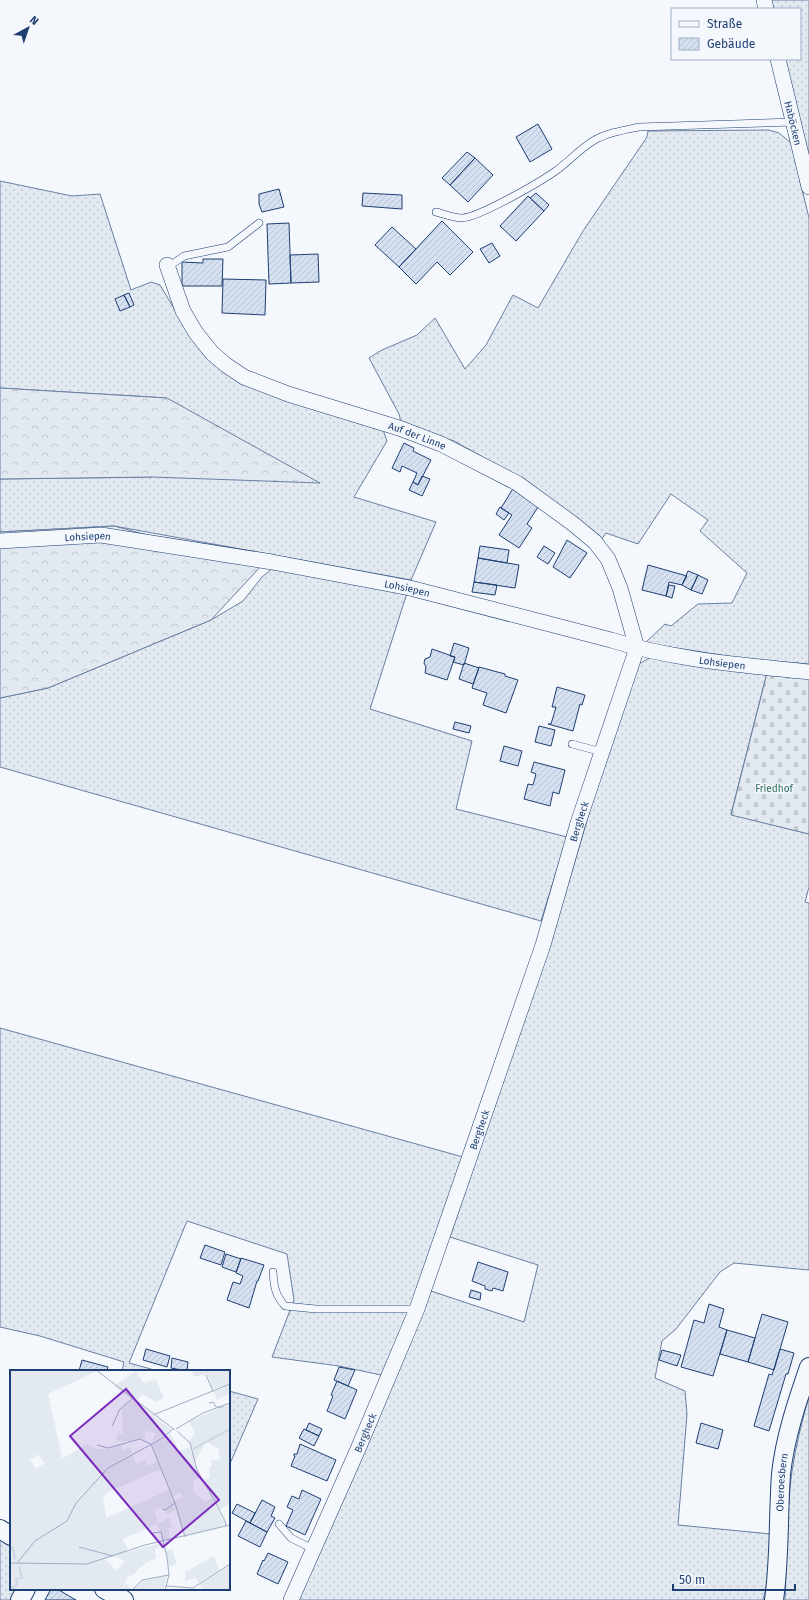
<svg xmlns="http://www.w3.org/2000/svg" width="809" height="1600" font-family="'Fira Sans',sans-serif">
<defs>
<pattern id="grass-dots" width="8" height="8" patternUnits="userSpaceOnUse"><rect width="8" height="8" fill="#e3e9f0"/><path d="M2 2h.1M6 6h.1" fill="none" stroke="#c2c9d1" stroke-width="1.8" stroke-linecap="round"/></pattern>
<pattern id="forest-crowns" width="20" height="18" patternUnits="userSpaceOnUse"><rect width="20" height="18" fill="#e3e9f0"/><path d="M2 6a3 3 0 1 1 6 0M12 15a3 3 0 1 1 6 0" fill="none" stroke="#c2c9d1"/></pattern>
<pattern id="cemetery-stones" width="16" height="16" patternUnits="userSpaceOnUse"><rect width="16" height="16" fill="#e3e9f0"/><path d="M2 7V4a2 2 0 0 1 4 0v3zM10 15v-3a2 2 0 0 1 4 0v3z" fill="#c2c9d1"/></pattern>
<pattern id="building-hatch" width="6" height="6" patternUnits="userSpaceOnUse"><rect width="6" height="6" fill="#d5e0f0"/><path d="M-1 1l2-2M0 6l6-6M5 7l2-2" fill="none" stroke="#b6c1d1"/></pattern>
</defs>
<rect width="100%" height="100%" fill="#f4f7fb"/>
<path fill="url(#grass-dots)" stroke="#687fa3" d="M758,0h51v178l-9,3 9,37v446l-63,-5 -101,-16 20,-19 6,2 27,-22 34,-1 15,-30 -47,-42 8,-11 -37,-26 -33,50 -32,-11 -5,7 -80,-62 -67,-37 -53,-19 -2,-8 -30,-56 13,-8 35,-15 18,-17 30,51 21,-24 27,-50 25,13 45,-77 64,-94 1,-6 121,-1 10,3 12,10 -19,-84h28v-50h-40z
M0,181l72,15 28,-2 31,96 20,-8 9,3 24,40 31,39 167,63 5,14 -33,56 82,25 -25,58 -297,-54 -114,6v-53l152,-2 15,-79 -167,-10z
M273,568l134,25 -37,116 102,32 -16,68 111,28 -26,84 -541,-154v-69l48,-10 163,-68 32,-19 19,-24z
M651,657l116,16 -36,141 78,20v53l-4,15 4,1v367l-75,-7 -14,9 -44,57 -14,12 -7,37 30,13 2,23 -9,111 93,9 -3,45 -5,21h-466l134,-309 93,31 14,-57 -88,-28 120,-359 28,-95 39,-118z
M0,1028l463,129 -53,153 -29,65 -42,-9 -67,-9 22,-57 -7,-46 -100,-33 -58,142 29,8h-36l2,-9 -84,-26 -40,-9z
M229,1391l29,8 -29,67z
M809,1396v204h-24c2,-43 1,-86 7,-129 4,-26 10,-50 17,-75z
M0,1537l11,6v46h5l-5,11h-11z"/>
<path fill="url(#forest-crowns)" stroke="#687fa3" d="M0,388l167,10 153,85 -168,-6 -152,2z
M114,526l147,40 -50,54 -163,68 -48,10v-166z"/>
<path fill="url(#cemetery-stones)" stroke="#687fa3" d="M767,673l42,4v157l-78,-19z"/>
<path fill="url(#building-hatch)" stroke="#1d3f73" d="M538,124l14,25 -22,13 -14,-25z
M467,152l8,6 -25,27 -8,-7z
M475,158l18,17 -25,27 -18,-17z
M279,189l5,18 -22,5 -3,-8v-10z
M363,193l39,2v14l-40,-3z
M536,193l13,12 -5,6 -14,-13z
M528,196l16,15 -28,30 -16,-15z
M442,221l31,31 -23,23 -13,-13 -21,22 -17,-17z
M289,223l2,60 -22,1 -2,-60z
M392,227l24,22 -17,18 -24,-22z
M492,243l8,13 -11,7 -9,-14z
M318,254l1,28 -28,1 -1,-28z
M203,259h20l-1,27h-40v-24l21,1z
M223,279l43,1 -1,35 -43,-2z
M129,293l5,12 -4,2 -6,-12z
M124,295l6,12 -10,4 -5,-12z
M404,443l10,5 -1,3 18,9 -13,25 -5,-3 4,-9 -15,-7 -2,6 -8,-4z
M422,476l8,3 -8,17 -13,-6 4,-8 5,3z
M514,487l26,17 -13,20 5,4 -13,20 -20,-13 13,-20 -11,-7z
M500,507l9,6 -5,7 -8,-6z
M567,540l20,13 -17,25 -17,-11z
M480,546l29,4 -2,13 -29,-5z
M544,546l11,7 -7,11 -11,-7z
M478,558l41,7 -4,23 -41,-6z
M648,565l39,11 -5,9 -13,-3 -3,14 -24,-6z
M688,571l10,4 -7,15 -9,-5z
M698,575l10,5 -6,14 -11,-4z
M474,582l23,3 -2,10 -23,-3z
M669,585l6,1 -3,12 -6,-2z
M454,643l15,5 -5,17 -11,-3 2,-5 -5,-1z
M432,649l23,8 -8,23 -22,-7 1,-6 -2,-4 1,-4 5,-2z
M464,663l15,5 -6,16 -14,-5z
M479,667l26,7v2l13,4 -12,33 -23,-8 4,-12 -15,-5z
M557,687l28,8 -3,10 -2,-1 -7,27 -25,-7h3l5,-17h-4z
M455,722l16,4 -2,7 -16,-4z
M539,726l16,4 -4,16 -16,-4z
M504,746l18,5 -4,15 -18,-5z
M534,762l31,8 -6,24 -6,-2 -3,14 -26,-7 4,-15 5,1 3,-11 -5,-2z
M205,1245l20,7 -4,13 -21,-7z
M226,1254l15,5 -5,13 -14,-5z
M241,1258l23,7 -6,16h-1l-8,27 -22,-8 6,-18 7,2 3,-8 -7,-3z
M478,1262l30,10 -5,19 -10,-3 -1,3 -7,-2v-3l-13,-5z
M471,1290l10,3 -1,7 -11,-3z
M709,1304l15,5 -5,18 8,3 -14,46 -32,-9 13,-47 10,3z
M762,1314l26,8 -14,48 -26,-8z
M727,1330l28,8 -7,24 -28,-8z
M146,1349l24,7 -3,11 -24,-7z
M780,1349l14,4 -6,21h-2l-17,57 -15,-5 15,-52 3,1z
M662,1350l19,5 -4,11 -18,-6z
M172,1358l16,4 -1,9 -16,-3z
M82,1360l26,7 -1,3 5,1h-33z
M339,1367l16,3 -7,16 -14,-6z
M337,1381l20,9 -12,29 -18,-8 6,-15 -2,-1z
M309,1423l13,6 -3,7 -13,-6z
M701,1423l22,7 -5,19 -22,-6z
M304,1429l15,7 -5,10 -15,-8z
M300,1444l36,16 -9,21 -36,-15 4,-10h-1v-2h3z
M302,1490l19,9 -16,36 -19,-9 7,-16 -6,-3 5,-11 7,3z
M262,1500l13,7 -4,9 4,2 -8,14 -17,-9z
M237,1504l18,9 -5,10 -18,-10z
M246,1521l21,11 -7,15 -22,-11z
M268,1553l20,9 -10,22 -21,-10 6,-14 1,1z
M51,1589h6l19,11h-31z"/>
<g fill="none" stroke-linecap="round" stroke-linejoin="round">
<g stroke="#1d3f73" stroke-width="8">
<path id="service" d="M436,212c8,2 18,6 26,6 16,0 80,-37 95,-48 12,-9 23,-21 36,-29 13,-8 31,-11 46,-14l154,-5
M168,267l16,-11 44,-9 31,-24
M572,744l30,8
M273,1272c1,14 2,23 12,34l31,3h101
M279,1524l12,14 22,11"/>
</g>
<g stroke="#1d3f73" stroke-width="16">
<g id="minor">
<path d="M764,0l2,9"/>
<path id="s1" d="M778,59l31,128"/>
<path id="s2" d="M167,265l16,46 13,22 16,20 14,12 18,12 44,17 111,34 42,16 76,39 55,40 23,19 13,17 12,29 17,60"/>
<path id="s3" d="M0,541l101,-6 171,27 138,26 201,52c62,20 133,25 198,32"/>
<path id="s4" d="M291,1600l67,-151 59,-140 126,-364 35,-122 59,-175"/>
</g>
</g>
<g stroke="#1d3f73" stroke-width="20">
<g id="tertiary">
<path d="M0,1529l11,7"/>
<path d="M104,1589l20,11"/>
<path d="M20,1600l6,-11"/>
<path id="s5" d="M774,1600c6,-42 4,-84 7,-126 4,-37 16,-72 28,-107"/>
</g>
</g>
<use href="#service" stroke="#f4f7fb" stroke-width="7"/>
<use href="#minor" stroke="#f4f7fb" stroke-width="15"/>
<use href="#tertiary" stroke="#f4f7fb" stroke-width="18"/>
</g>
<g text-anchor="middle" stroke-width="3" stroke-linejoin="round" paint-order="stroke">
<g font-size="10" fill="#1d3f73" stroke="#f4f7fb">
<text dy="4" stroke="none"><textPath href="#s1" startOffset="66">Haböcken</textPath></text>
<text dy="4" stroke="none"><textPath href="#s2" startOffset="323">Auf der Linne</textPath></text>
<text dy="4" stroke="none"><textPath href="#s3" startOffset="88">Lohsiepen</textPath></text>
<text dy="4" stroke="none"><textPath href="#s3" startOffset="412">Lohsiepen</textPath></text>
<text dy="4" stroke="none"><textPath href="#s3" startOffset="736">Lohsiepen</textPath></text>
<text dy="4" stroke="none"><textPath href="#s4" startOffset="831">Bergheck</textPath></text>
<text dy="4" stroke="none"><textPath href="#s4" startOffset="507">Bergheck</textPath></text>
<text dy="4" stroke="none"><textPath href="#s4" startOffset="183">Bergheck</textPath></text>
<text dy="4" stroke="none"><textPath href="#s5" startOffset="118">Oberoesbern</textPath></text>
</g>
<g font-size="10" fill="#2c6c60" stroke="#f4f7fb">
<text x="774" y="792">Friedhof</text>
</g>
</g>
<g transform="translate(10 1370)">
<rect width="220" height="220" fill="#f4f7fb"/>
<path d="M27,0h59l1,1 -49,23 -20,-15 10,-5zM126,1l7,12 13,-3 8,18 -8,4 -14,-8 -6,8 35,27 -19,14 3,-10 -6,-2 -4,1v5l-2,2 -21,3 -6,-2 2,-7 5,2 -1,-27 10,-8 -18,-14zM220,15v11l-1,-2 -12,6 -3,-9zM220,34v100l-10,5 -16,-30 6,-1 -1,-11 3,-1 -1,-6 9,-1 -2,-11 -12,-6 -11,19 -6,-21 6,-5 -6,-14zM0,43l22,29 -11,12 15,15 14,-10 1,-3 3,3 9,-1 25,-14 7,5h13l14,-5 1,6 7,-3 2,6 -24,13 -27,28 -7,11 -9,-7 54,-46 -15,2 -37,28 -25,2 -30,13 4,14 -6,4zM152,68l6,12 7,-3 3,5 11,-5 11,30 -6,4 -1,10 12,11 7,-4 13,25 -2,3 -38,11 -11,-36 9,-4 -3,-4 -7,3 -21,-51zM122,84l5,10 8,-4 3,6 10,-5 3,8 -57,25 17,-33zM159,120l7,19 -9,6 -5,-8 -8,3 4,13 11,-5 3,10 -4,1 2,10 -6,2 -7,-17 -48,21 -10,-14 8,-8 -1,-5zM151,173l2,4 -8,2 1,9 -10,5 -18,-5 -5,-5zM162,179l5,15 -8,3 -3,-16zM204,186l5,14 -20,13 -3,-5 -11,3v-9zM114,192l10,3 4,4 -4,5 -9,-1 -6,-5zM220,195v25h-27l-3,-6zM109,206l5,10 3,-2 4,6h-31l-2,-13zM157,206l-4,14h-31l10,-9z" fill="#e3e9f0"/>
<path d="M0,0h27l1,4 -10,5 20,15 14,63 -8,2 -3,-3 -1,3 -6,4 -6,-9 -8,6 6,9 -15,-15 11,-12 -22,-29zM186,0h34v14l-17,5 -6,-15 -13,3 -2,-5zM110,81l-55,47 9,7 21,-27 13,-12 13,-6 -1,7 -17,31 4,25 -8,8 10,14 13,-7 6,11 -5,4 5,5 18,5 -8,6 -23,-13 -10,3 11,11 3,-2 6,5 9,1 -7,4 -3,8 -5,-10 -21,1 2,13h-90v-75l6,-4 -4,-14 30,-13 25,-2 37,-28z" fill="#e3e9f0"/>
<path d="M160,63l7,13 -9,4 -6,-12z" fill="#e3e9f0"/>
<path fill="none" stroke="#cfd7e4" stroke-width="2" d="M183,79l37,-20M0,177l3,1 2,11M0,216l3,2 4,-4 -1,-5 6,-1 -3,-12"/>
<path fill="none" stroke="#9eadc5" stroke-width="1" d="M86,0l79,60M196,5l7,16M199,33l4,-1 3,5h7M143,45l77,-31M102,56l8,-17 12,-10M166,59l27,-16 27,-10M167,61l13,12 7,27 19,33 10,20 -1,3M141,74l24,59 10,34M87,75l11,3 32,-9 11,5M152,139l3,1 10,-7M143,163l8,-1 6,25 2,18 -4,15M69,177l34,9M8,192l17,-21 32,-20 9,-18 32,-35 51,-28 14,-11M0,193l77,1 58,-19 85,-20M156,216l27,2 37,-24M122,220l10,-10 27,-5"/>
<path fill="#7b2cbf" fill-opacity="0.15" stroke="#7b2cbf" stroke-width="2" d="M116,19l93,111 -56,47 -93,-111z"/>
<rect width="220" height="220" fill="none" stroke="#1d3f73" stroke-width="2"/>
</g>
<rect x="671" y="8" width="130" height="52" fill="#f4f7fb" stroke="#9eadc5"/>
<rect x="679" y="21" width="20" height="6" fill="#f4f7fb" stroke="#9eadc5"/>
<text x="707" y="28" font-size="12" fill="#1d3f73">Straße</text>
<rect x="679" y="38" width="20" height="12" fill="url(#building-hatch)" stroke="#9eadc5"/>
<text x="707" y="48" font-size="12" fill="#1d3f73">Gebäude</text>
<g transform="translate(28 28) rotate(40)" stroke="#f4f7fb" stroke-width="3" paint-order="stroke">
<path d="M0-3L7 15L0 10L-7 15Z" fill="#1d3f73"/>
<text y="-6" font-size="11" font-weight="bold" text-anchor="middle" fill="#1d3f73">N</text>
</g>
<path d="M673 1584v6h122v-6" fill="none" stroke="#1d3f73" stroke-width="2"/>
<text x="679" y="1584" font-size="12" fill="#1d3f73" stroke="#f4f7fb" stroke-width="3" paint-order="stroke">50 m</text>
</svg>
